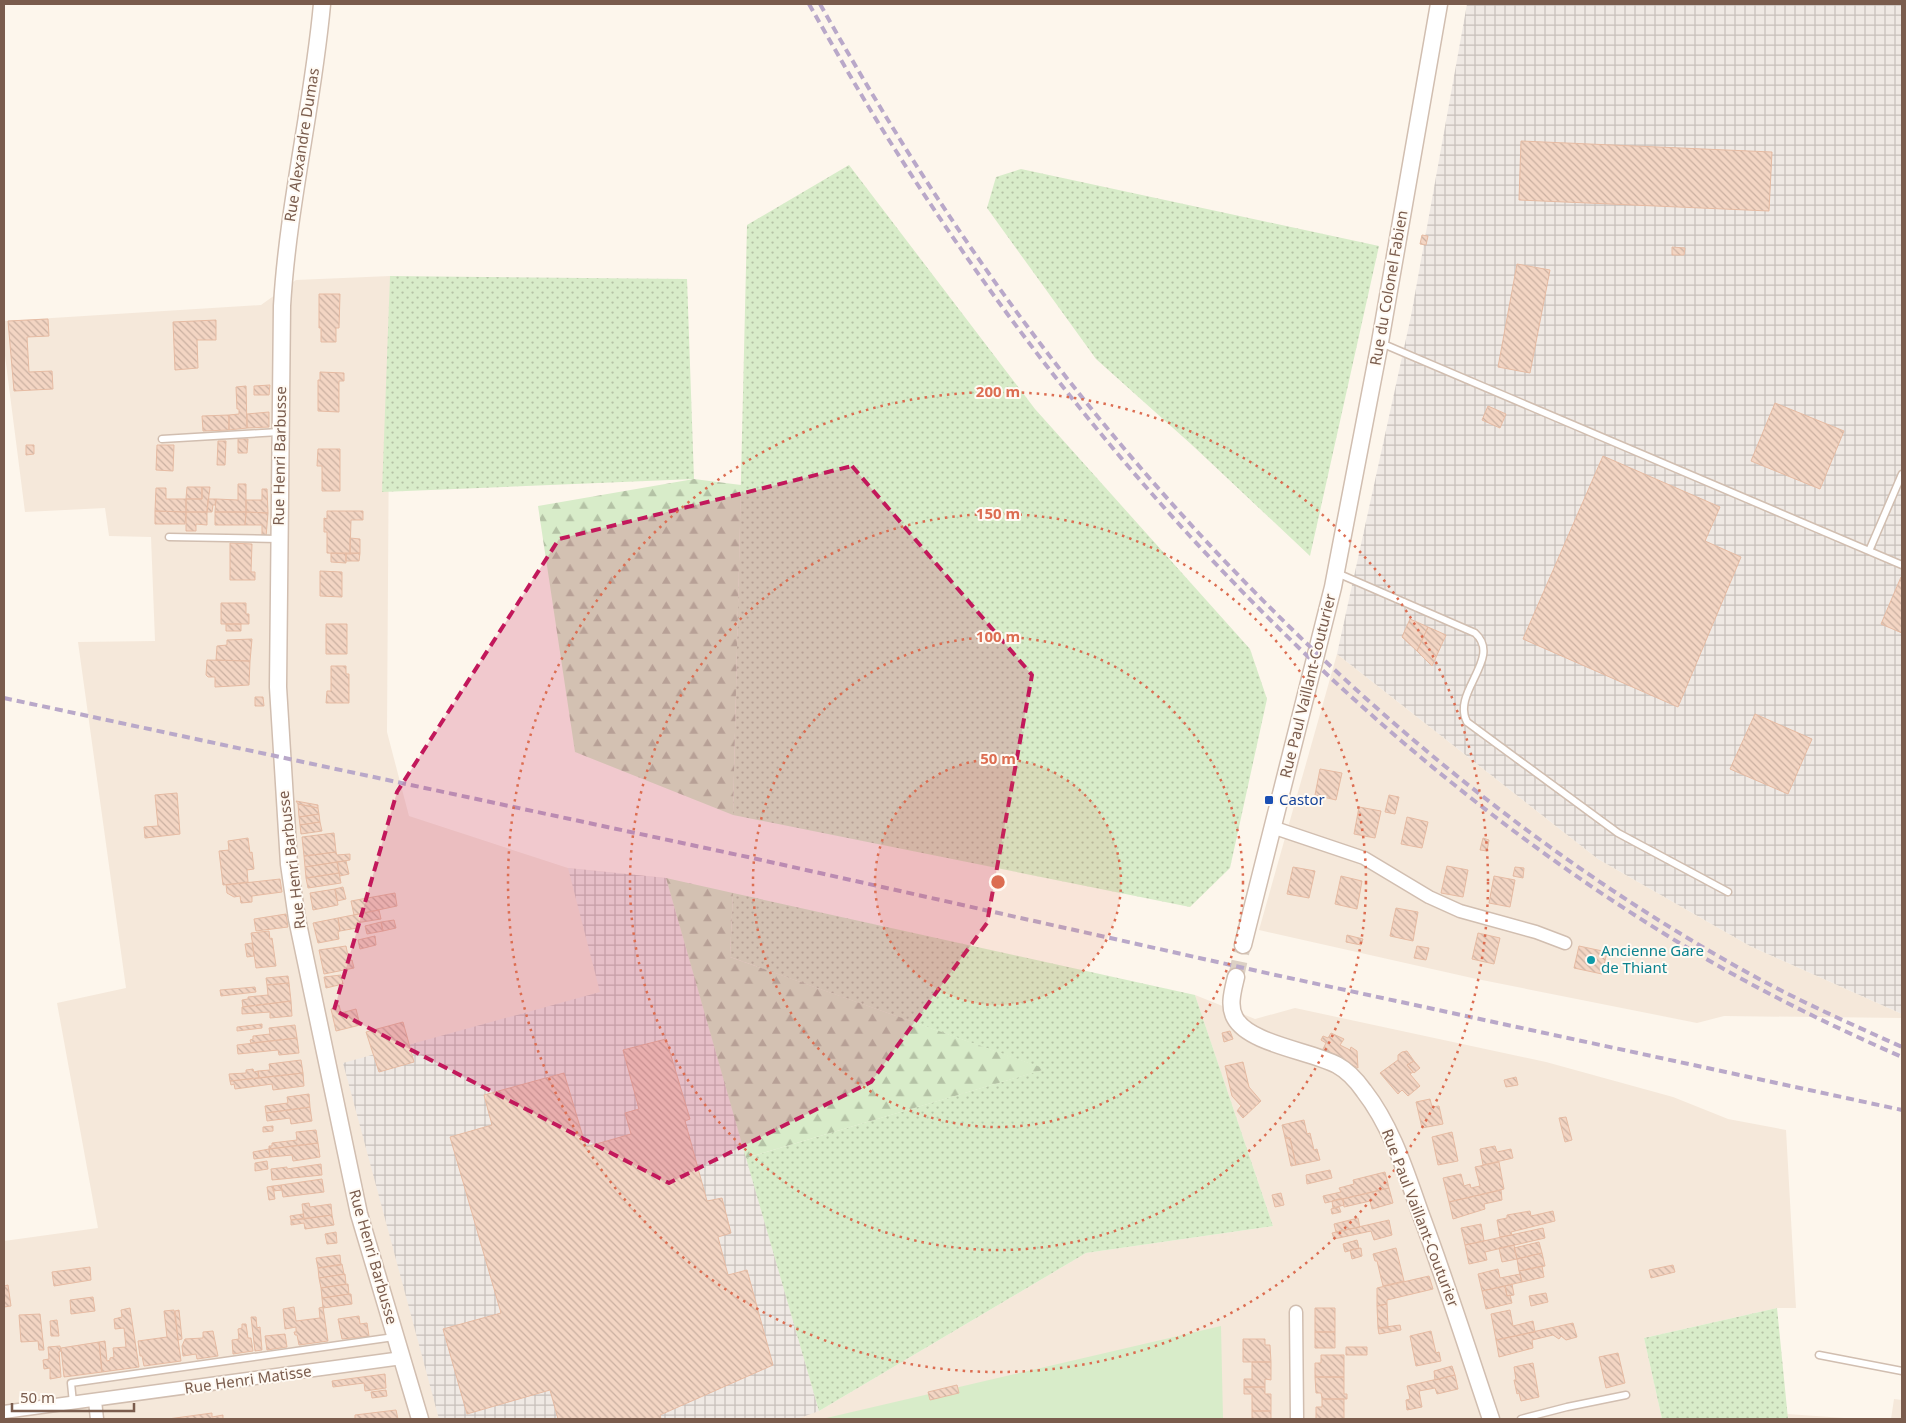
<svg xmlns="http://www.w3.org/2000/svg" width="1906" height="1423" font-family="'Noto Sans',sans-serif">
<defs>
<pattern id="industrial-grid" width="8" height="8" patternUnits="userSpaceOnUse" patternTransform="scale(1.25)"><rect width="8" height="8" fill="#efe9e4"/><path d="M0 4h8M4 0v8" fill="none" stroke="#c7c0bb"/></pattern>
<pattern id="green-dots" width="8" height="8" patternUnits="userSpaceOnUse" patternTransform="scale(1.25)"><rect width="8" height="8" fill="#d8ecc9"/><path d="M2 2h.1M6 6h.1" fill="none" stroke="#b4c2a5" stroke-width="1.8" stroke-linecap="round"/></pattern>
<pattern id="forest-firs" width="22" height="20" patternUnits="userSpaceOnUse" patternTransform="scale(1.25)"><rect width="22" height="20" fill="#d8ecc9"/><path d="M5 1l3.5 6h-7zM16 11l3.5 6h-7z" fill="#b4c2a5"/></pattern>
<pattern id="building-back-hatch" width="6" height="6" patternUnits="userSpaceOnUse" patternTransform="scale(1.25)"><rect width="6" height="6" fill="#f3d5c3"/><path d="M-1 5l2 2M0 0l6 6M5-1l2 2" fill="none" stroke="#cab0a1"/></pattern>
</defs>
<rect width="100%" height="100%" fill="#fdf6ec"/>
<path fill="#f5e8da" d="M390,276l-3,456 22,84 159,52 98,10 153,533 267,-158 187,-27 -78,-231 60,24 40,-11 251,54 127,35 55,22 58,11 10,178h-19l-133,30 18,81h-1658v-178l94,-13 -41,-225 69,-15 -48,-346 77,-1 -4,-104 -42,-1 -4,-28 -80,4 -21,-164v-27l257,-16 35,-25z
M1337,654l261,205 152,87 152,68v4l-178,-2 -27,7 -225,-45 -213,-48z
M1894,1399l8,1v19h-11z
M1787,1414l72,5h-71z"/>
<path fill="url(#industrial-grid)" d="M1467,4h435v1010l-152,-68 -152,-87 -261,-205 74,-338z
M568,868l98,10 153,533 -22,8h-358l-96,-356 257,-71z"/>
<path fill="url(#green-dots)" d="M849,165l186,244 215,240 17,50 -37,169 -40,39 -457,-92 14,-590z
M1021,169l358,77 -69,310 -118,-111 -96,-86 -109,-151 9,-31z
M390,276l297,3 7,200 -312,13z
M733,893l462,102 78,231 -187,27 -267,158 -73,-253 299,-89 -315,-112z
M1777,1308l11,111h-126l-18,-81z"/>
<path fill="url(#forest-firs)" d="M694,479l47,6 -8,330 -158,-63 -37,-246z
M666,878l67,15 -3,64 316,112 -300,89z"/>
<path fill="#d8ecc9" d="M1221,1326l2,93h-401z"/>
<path fill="url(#building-back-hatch)" stroke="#e6bba3" d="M1521,141l251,11 -3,59 -250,-11z
M1422,235l6,1 -2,9 -6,-1z
M1672,247l13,1 -1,7h-12z
M1517,264l33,6 -20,103 -32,-6z
M319,294h21l-1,34h-3v14h-15v-14h-2z
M48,319l1,17 -22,1 2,35 23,-1 1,18 -39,2 -6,-70z
M216,320v20h-19l1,28 -23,2 -2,-48z
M320,372l24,1v8h-5v31l-21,-1v-31h2z
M270,385l-1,10h-15v-9z
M246,386l1,42 -18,2v-15l10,-1v-5h-2l-1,-22z
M1775,403l69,28 -24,58 -69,-28z
M1488,406l18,8 -6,14 -18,-8z
M269,412v15l-22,1v-14z
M229,415v15l-26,1 -1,-15z
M238,439h10l-1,14h-9z
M218,441h8l-1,24h-8z
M26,445h8v9l-8,1z
M157,445h17l-1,26 -17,-1z
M318,449h22v42h-18v-25h-5z
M1603,456l117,51 -15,34 36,16 -63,150 -155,-68z
M238,484h8v28h-31l1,-13 22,1z
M187,487h15v12h-16z
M202,487h8l-3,25h-21v-13h16z
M156,488h10v11h20v13l-31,-1z
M262,489h5l1,24 -22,-1v-12h16z
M208,499h8l-1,6h-2l-1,7h-5z
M155,511l31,1 -1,12h-30z
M327,511h36v9h-12l-1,34 -23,-1v-21h-3v-14l3,1z
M186,512h21v13l-11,-1v7h-10z
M215,512h31l-1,13h-30z
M246,512l22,1 -2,24h-4v-12h-17z
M350,538l10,1v14l-10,1z
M230,543l22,1 -1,28h4v8h-25z
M331,553h15v10l-15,-1z
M346,553h14l-1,8h-13z
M320,571l22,1v25l-22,-1z
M1901,577l1,1v55l-21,-9z
M221,603h25v11h3v10h-28z
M1410,619l18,8 -11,24 -15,-14z
M226,624h15v7h-15z
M326,624h21v30h-21z
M1428,627l18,8 -14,31 -15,-15z
M252,639l-2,22 -34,-1 1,-14 10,-1v-5z
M207,660l43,1 -1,24 -34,2v-10h-7l-2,-2z
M331,666h15v8h3v29h-23l1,-12h4z
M255,697h8l1,9h-9z
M1755,714l57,25 -24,55 -58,-25z
M1320,769l22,4 -6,27 -21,-5z
M177,793l3,41 -35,4 -1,-11 14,-1 -3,-31z
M1389,795l10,2 -4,17 -10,-2z
M296,801l22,4v3l-20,-4z
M298,804l20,4 1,6 -20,3z
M1359,807l22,4 -6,27 -21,-4z
M319,814l1,8 -20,3 -1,-8z
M1407,817l21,5 -6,26 -21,-4z
M320,822l2,9 -21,3 -1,-9z
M334,833l2,19 -32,4 -2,-19z
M248,838l2,15 2,-1 2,17 -7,1 1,12 -25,3 -4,-34 10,-1 -1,-9z
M1483,838l6,2 -2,11 -7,-1z
M336,852l1,3 13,-1v6l-45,7 -1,-11z
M346,861l3,13 -9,2 -3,-14z
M337,862l2,11 -33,5 -1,-11z
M1447,866l21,4 -5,27 -22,-4z
M1293,867l22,4 -6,27 -22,-4z
M1515,867l9,1 -1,10 -10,-2z
M339,873l2,10 -33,5 -2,-10z
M1341,876l21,5 -5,28 -22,-5z
M1494,876l21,4 -5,27 -21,-4z
M280,879l2,13 -30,4v6l-11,1 -1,-7 -6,1 -7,-4 -1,-8z
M343,887l3,12 -9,2 -2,-12z
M335,889l3,16 -25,5 -3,-17z
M395,893l2,13 -43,9 -3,-14z
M1396,908l22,4 -5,29 -23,-5z
M379,910l2,9 -25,4 1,5 -17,3 -2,-13z
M286,914l2,13 -32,4 -2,-12z
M338,918l2,13 -2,1 1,7 -21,4 -5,-20z
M394,920l2,8 -13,3 -2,-9z
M381,922l2,9 -16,3 -2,-8z
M269,931l1,8 2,-1 4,28 -20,2 -5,-35z
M1478,933l22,5 -6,26 -22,-5z
M1347,935l16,4 -2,6 -15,-3z
M375,936l1,9 -16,4 -2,-9z
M252,943l2,13 -7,1 -2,-13z
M346,946l3,15 3,-1 2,8 -30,6 -5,-24z
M1417,946l12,2 -3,12 -12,-2z
M1579,946l28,6 -5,22 -28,-6z
M341,975l2,9 -17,4 -2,-11z
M288,976l1,7 -22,2 -1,-7z
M289,983l2,18 -48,6 -1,-7 6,-1v-2l20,-2 -1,-10z
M255,987l1,5 -35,4 -1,-6z
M291,1001l1,15 -22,2v-6l-28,2v-7z
M339,1005l2,8 15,-4 4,16 -24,6 -5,-22 5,-1 -1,-2z
M403,1022l11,40 -35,10 -13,-40z
M262,1024v4l-25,3v-4z
M295,1025l2,13 -46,5 -1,-3 3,-1v-3l17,-2 -1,-6z
M1230,1031l3,8 -9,3 -2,-9z
M1331,1033l13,6 -4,6 10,5 1,-3 6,4 1,17 -35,-19 3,-6 -5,-3 2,-4 5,2z
M297,1038l2,15 -20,2 -1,-5 -40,4 -1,-9z
M666,1039l24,80 -5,2 22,80 15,-3 9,35 -13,4 10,38 19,-5 26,95 -113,50 1,4h-103l-8,-29 -83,24 -24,-85 58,-16 -51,-176 42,-12 -8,-30 80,-22 22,74 45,-13 -6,-21 14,-4 -16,-59z
M1407,1051l7,10 -7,4 6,7 -3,2 10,12 -12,10 -6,-6 -4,4 -18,-21 18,-13v-5l4,-3z
M301,1060l2,13 -44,5 -1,-7 12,-1 -1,-6z
M1414,1061l6,7 -6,5 -7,-8z
M1243,1062l6,25 12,14 -18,17 -6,-7 4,-5 -9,-10 -7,-30z
M253,1069l1,3 4,-1 1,7 -29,3 -1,-7 17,-1v-3z
M303,1073l1,13 -31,4 -1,-6 -37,5 -1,-5 -3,1 -1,-4z
M1516,1077l2,8 -12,2 -2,-7z
M309,1094l1,13 -44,6 -1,-7 23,-3 -1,-6z
M1430,1099l2,8 7,-1 4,18 -21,4 -6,-26z
M310,1107l2,14 -21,3 -1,-6 -23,3 -1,-8z
M1566,1117l6,23 -7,2 -6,-24z
M1304,1120l3,14 3,-1 4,17 3,-1 3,11 -24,5 -6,-27h-5l-3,-13z
M273,1126v5l-10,1v-5z
M316,1130l2,13 -49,6v-3h3v-3l25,-3 -1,-8z
M1452,1132l6,29 -20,4 -6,-28z
M1285,1138h5l6,27 -5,1z
M318,1143l2,14 -27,4 -1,-6 -22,2 -1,-8z
M1495,1146l2,6 14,-3 2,9 -30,7 -3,-16z
M269,1149l1,8 -16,2 -1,-7z
M267,1161l1,8 -13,2v-8z
M1499,1162l5,27 -55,13 -6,-24 18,-4 3,12 6,-2 1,4 9,-2 -5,-19z
M321,1164l1,11 -50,5 -1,-11 16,-2v2z
M1330,1170l2,8 -25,6 -1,-9z
M1385,1172l4,16 -64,15 -2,-7 18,-4 -2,-4 15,-4 -1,-4z
M322,1179l2,13 -41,5 -2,-12z
M281,1185l1,5 -9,1v-5z
M273,1186l2,13 -6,1 -2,-13z
M1389,1188l4,15 -21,6 -2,-8 -26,6 -1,-8z
M1501,1190l1,10 -18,4 1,5 -32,10 -4,-17z
M1281,1193l3,12 -9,2 -3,-12z
M1342,1198l2,7 -11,3 -1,-7z
M309,1203l1,4 21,-3 1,11 -28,4 -2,-15z
M1339,1207l2,5 -9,2 -1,-5z
M1530,1211l1,5 22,-5 2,10 -44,11 1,3 -12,2 -3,-17 10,-2v-3z
M303,1214l1,5 -13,1 -1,-4z
M332,1215l2,10 -29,4 -1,-6 -13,2v-5z
M1358,1218l2,9 -24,5 -2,-8z
M1389,1220l3,15 -18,5 -3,-9 -37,8 -2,-6z
M1481,1224l3,17 -19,4 -4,-17z
M1543,1228l2,10 -60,14 2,8 -18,4 -4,-19z
M336,1232l1,11 -10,1 -2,-10z
M1357,1240l2,8 -14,4 -2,-8z
M1539,1242l3,11 -25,6 -3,-11z
M1514,1245l3,14 -15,3 -3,-14z
M1361,1248l1,8 -10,3 -2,-9z
M1396,1248l8,33 -21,5 -6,-25h-2l-2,-7z
M1542,1253l3,13 -26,5 -2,-12z
M340,1255l1,10 -23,3 -2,-10z
M342,1264l2,10 -25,4 -1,-10z
M1673,1265l2,7 -24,6 -2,-8z
M1542,1266l2,11 -22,5 -3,-11z
M90,1267l1,13 -37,6 -2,-14z
M1498,1269l2,9 20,-4 2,8 -40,9 -4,-17z
M345,1274l1,10 -25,4 -2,-10z
M1429,1276l4,13 -46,11v4l-10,2v-18z
M348,1284l1,10 -27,4 -1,-10z
M1512,1284l2,11 -7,1 -2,-10z
M8,1285l3,21 -7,1v-21z
M1505,1286l2,10 3,-1 2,8 -26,6 -4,-18z
M1546,1293l2,9 -17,4 -2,-10z
M349,1294h2l1,10 -29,4 -1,-10z
M93,1297l2,14 -24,3 -1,-14z
M1387,1304l1,24h-10l-1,-22z
M294,1307l2,14 24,-3 -1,-10 4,-1 5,34 -29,4 -2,-10h-2l-1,-3h2v-5l-11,2 -2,-20z
M130,1308l9,59 -37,5 -3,-30 6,-1 2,20 3,-1v-2l4,-1 -1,-9 13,-1 -2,-19 -9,1 -1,-10 8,-2 -1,-7z
M1315,1308h20v24h-20z
M174,1310l7,51 -37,5 -2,-10h-2l-2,-15 29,-4 -3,-26z
M179,1310l3,29 -4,1 -3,-29z
M1510,1310l3,16 20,-5 2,11 -39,8 -5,-26z
M40,1314l4,36h-5l-1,-9 -17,1 -2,-27z
M359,1316l1,8 7,-1 2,13 -27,3 -4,-20z
M251,1317h5l1,11 3,-1 2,23 -7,1z
M57,1320l2,16h-8l-1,-15z
M1573,1323l4,14 -11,3 -5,-4 -2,3 -6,-4 -21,5 1,8 -34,9 -3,-17z
M242,1324h4l2,14h3l2,13 -20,3 -1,-14 7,-1 -1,-10 4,-1z
M1400,1325l1,5 -22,4 -1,-6z
M213,1331l5,25 -21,3 -1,-5 -13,2 -1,-10 3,-7 18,-1v-6z
M1431,1331l5,22 3,-1 2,9 -25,5 -6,-30z
M1315,1332h20v16h-20z
M285,1334l2,13 -20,3 -2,-14z
M1243,1339h22v6h5l1,17h-28z
M99,1342l3,30 -38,5 -3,-29z
M60,1346l1,5 -2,1 2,25 -11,2v-11l-6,1 -1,-9 6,-1 -1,-12z
M1346,1347h21v8h-21z
M1618,1353l7,30 -19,5 -7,-31z
M1321,1355h23v22h-29v-14h6z
M1252,1362h19v18l-6,-1v8h-21v-8h8z
M1533,1363l6,34 -18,4 -2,-8 -2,1 -3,-14h2l-2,-13z
M1452,1366l3,9 -20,5 -1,-9z
M385,1374l1,14 -21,3 -1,-8 -31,4 -1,-6z
M1455,1375l3,14 -21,5 -2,-6 -16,3 3,16 -15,3 -1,-10 4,-1 -3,-13z
M1315,1377h29v17h3v5h-25l-1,-6h-5z
M957,1385l2,8 -29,7 -2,-8z
M1244,1387h21v7h6v17h-19v-17h-8z
M386,1390l1,6 -15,2 -1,-6z
M1322,1399h22v20h-28v-12h6z
M396,1410l2,9h-43v-4z
M1252,1411h19v8h-19z
M212,1413v4l11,-2v4h-55z"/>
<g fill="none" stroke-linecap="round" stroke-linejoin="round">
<path stroke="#dcd0c4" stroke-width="16" stroke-dasharray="16 8" stroke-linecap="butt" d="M1236,977l7,-32"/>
<g stroke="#d1beb0" stroke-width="9">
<path id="service" d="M1381,343l521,222
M162,439l117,-7
M169,537l109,2
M1869,551l33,-77
M1337,573l138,60c28,25 -24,59 -8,89l151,111 110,59
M1819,1355l83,16
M73,1403l-2,-20 323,-46
M1521,1419l46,-12 59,-12"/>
</g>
<g stroke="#d1beb0" stroke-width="15">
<path id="minor" d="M1272,827l92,31 65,39 31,14 76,21 29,11
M1296,1312l1,107
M95,1401l2,18
M4,1412l398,-54"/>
</g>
<g stroke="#d1beb0" stroke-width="19">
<path id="tertiary" d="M322,4c-9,101 -34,200 -40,302l-4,381 11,177 8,55 62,295 61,205
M1243,945l90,-358 47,-245 59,-338
M1236,977c-3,13 -8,29 -1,41 14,26 76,33 102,47 11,6 20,16 27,26 28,36 42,82 57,124 25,67 47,136 70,204"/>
</g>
<use href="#service" stroke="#fff" stroke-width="6"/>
<use href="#minor" stroke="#fff" stroke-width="12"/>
<use href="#tertiary" stroke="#fff" stroke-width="16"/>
<path stroke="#b9a8c9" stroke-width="4" stroke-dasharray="8 5" stroke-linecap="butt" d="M809,4c28,49 56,99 87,147 204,322 481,616 812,809 62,36 128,68 194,97
M820,4c40,71 82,141 128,210 202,303 481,583 802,760 49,27 101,50 152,73
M4,698l753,161 514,115 631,136"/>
</g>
<path fill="#c2185b" fill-opacity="0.2" stroke="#c2185b" stroke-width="4" stroke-dasharray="10 6" stroke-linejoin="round" d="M852,466l180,209 -45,248 -116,159 -202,101 -335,-173 63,-218 162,-253z"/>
<circle cx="998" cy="882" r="123" fill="#dc6d51" fill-opacity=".12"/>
<g fill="none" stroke="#dc6d51" stroke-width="2.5" stroke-dasharray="2.5 5">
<circle cx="998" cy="882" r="123"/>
<circle cx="998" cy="882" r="245"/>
<circle cx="998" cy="882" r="368"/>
<circle cx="998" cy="882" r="490"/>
</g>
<rect fill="#1a4fb4" stroke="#fffaf3" stroke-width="2" x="1264" y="795" width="10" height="10" rx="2.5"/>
<circle fill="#0f9aa8" stroke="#fffaf3" stroke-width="2" cx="1591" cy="960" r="5"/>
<g text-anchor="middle" stroke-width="4" stroke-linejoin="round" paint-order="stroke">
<g font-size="15" fill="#7a5c4d" stroke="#fffaf3">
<text transform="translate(302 145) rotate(-81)" y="5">Rue Alexandre Dumas</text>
<text transform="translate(1389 288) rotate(-80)" y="5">Rue du Colonel Fabien</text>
<text transform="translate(280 456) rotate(-89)" y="5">Rue Henri Barbusse</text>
<text transform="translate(1308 686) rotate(-76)" y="5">Rue Paul Vaillant-Couturier</text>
<text transform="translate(292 860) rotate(-97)" y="5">Rue Henri Barbusse</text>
<text transform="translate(1420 1218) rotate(69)" y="5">Rue Paul Vaillant-Couturier</text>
<text transform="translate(373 1257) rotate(74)" y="5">Rue Henri Barbusse</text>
<text transform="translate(248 1380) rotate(-8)" y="5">Rue Henri Matisse</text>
</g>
<g font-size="15" fill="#164399" stroke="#fffaf3" text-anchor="start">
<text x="1279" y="805">Castor</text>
</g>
<g font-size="15" fill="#0d838f" stroke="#fffaf3" text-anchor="start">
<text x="1601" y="956">Ancienne Gare<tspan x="1601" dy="17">de Thiant</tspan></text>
</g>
</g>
<circle cx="998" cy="882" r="8" fill="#dc6d51" stroke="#fffaf3" stroke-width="2.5"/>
<g font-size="15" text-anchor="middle" font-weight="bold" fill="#dc6d51" stroke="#fffaf3" stroke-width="4" stroke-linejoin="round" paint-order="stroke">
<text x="998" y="397">200 m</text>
<text x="998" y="519">150 m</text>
<text x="998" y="642">100 m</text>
<text x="998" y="764">50 m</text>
</g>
<rect width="1906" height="1423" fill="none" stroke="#7a5c4d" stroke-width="10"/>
<path d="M12 1403v8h122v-8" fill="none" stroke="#7a5c4d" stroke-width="2.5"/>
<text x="20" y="1403" font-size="15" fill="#7a5c4d" stroke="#fffaf3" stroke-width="4" paint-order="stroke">50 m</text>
</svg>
